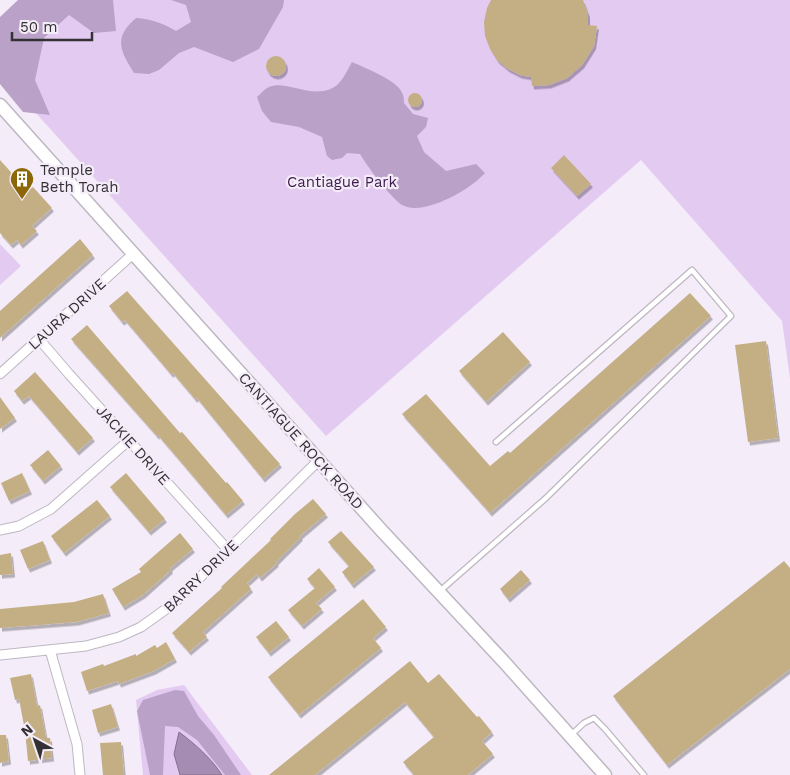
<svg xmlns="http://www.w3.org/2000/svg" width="790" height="775" font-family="'Work Sans',sans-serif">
<defs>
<filter id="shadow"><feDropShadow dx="2" dy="3.5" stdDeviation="0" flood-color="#0004"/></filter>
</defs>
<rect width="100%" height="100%" fill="#f4ecf8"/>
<path fill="#e3caf1" d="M39,0h751v378l-8,-57 -141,-161 -315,276 -326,-363v-31z
M0,244l21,22 -21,19z
M184,685l68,90h-109l-7,-75 21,-10z"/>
<path fill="#baa1c8" d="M18,0h95l3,31 -22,2 -25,-18 -25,23 -9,42 15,35 -27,-3 -23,-28v-67z
M171,0h113l-1,7 -24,42 -26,13 -39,-15 -15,6 -20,17 -10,4 -15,-1c-14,-23 -21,-35 2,-55 15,1 27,5 40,13l15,-9 -5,-17z
M352,62c13,6 48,19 51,33 1,3 1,6 1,8l9,11 15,4 -2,9 -9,9 7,16 22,19 30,-7 9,9c-14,16 -61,44 -83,32 -10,-6 -36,-40 -42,-51l-13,-1 -5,5 -10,2 -5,-4 -5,-19 -23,-10 -28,-5 -9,-11 -5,-14c4,-3 7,-8 12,-10 17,-8 47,15 68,-2 6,-5 11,-16 15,-23z
M175,690l9,1 14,25 16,19 27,40h-16l-28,-35 -19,-13 -13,-1 -2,49h-13l-13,-64 6,-11z"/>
<path fill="#a58cb2" stroke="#83718c" d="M179,732c16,12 32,26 43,43h-42l-6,-21z"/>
<path fill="#c4af85" filter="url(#shadow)" d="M491,0h92l5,14v11l9,1 -3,20 -12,19 -15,13 -18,7 -17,1 -1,-9 -11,-2 -12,-6 -11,-9 -7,-11 -5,-13 -1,-14 3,-14z
M266 66a10 10 0 1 1 20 0a10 10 0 1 1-20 0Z
M408 100a7 7 0 1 1 14 0a7 7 0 1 1-14 0Z
M564,155l27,29 -14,12 -26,-28z
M0,160l28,31 5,-4 19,21 -20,18 5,5 -16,14 -4,-5 -6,5 -11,-12z
M80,239l13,16 -93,83v-27z
M127,291l153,173 -17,15 -66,-81 -2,1 -22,-26 -2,1 -46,-54 -3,2 -13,-16z
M690,293l21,23 -221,197 -88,-99 24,-20 64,72 18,-15 2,2z
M87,325l93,108 2,-1 44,51 1,-1 16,19 -17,14 -44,-52 -24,-28 -1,1 -86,-97z
M503,332l27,30 -44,40 -27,-31z
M766,341l12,97 -30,4 -13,-97z
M35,372l58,66 -16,14 -48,-56 -7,5 -8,-10z
M0,397l15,21 -15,11z
M48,450l13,16 -18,15 -13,-16z
M22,473l8,18 -21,10 -8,-18z
M126,473l39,46 -16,13 -39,-45z
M313,499l13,15 -26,22 1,1 -25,25 1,1 -17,15 -3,-4 -10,9 4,6 -48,43 4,5 -18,15 -17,-19 50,-45 -1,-1 50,-47 -1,-1 25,-25z
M97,500l13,16 -46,37 -13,-17z
M341,531l33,36 -22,18 -10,-13 7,-6 -21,-24z
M180,533l13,16 -23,19 1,2 -28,25 -20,12 -11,-18 29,-17 -2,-3z
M43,541l7,19 -22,9 -8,-19z
M11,553l2,21 -13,1v-20z
M784,561l6,7v101l-123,96 -54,-69z
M319,568l16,19 -19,16 6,6 -20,17 -14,-16 27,-22 -8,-9z
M521,570l9,10 -22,19 -8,-10z
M103,594l6,19 -32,9 -77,6v-19l74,-7z
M363,599l23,28 -13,11 8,10 -82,67 -31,-38z
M276,621l13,16 -20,16 -13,-16z
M166,642l9,17 -21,12 -35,13 -1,-3 -31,10 -6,-19 22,-8 1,2 32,-12v2l19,-11 2,3z
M410,661l18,22 11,-9 38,43 2,-1 13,16 -10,9 11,13 -25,21h-54l-11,-13 31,-25 -29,-35 -90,73h-46z
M31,674l6,32 3,-1 6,33h4l2,20 -24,3 -3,-30 -6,-32 -4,1 -5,-22z
M111,704l7,23 -20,6 -6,-23z
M0,735h6l3,26 -9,2z
M121,742l3,33h-21l-3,-32z"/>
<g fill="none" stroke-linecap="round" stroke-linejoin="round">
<g stroke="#beb7c2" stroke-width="7">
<path id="service" d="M440,591l106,-93 185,-182 -39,-46 -196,172
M571,735l13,-12 10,-5 11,11 39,46"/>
</g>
<g stroke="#beb7c2" stroke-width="11">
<path id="minor" d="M39,339l30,35 159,176
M0,374l133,-120
M0,530l19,-4 32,-17 77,-68
M50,650l27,94 3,31
M0,655l86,-9 33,-9 22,-10 32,-23 146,-144"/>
</g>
<g stroke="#beb7c2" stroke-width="15">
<path id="secondary" d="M0,105l382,426 123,132 100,112"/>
</g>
<use href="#service" stroke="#fff" stroke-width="4.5"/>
<use href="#minor" stroke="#fff" stroke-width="9"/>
<use href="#secondary" stroke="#fff" stroke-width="12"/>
</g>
<defs>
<g id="building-pin" transform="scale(1.25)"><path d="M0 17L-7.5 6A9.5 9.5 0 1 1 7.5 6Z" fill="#8c6707" stroke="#f4ecf8"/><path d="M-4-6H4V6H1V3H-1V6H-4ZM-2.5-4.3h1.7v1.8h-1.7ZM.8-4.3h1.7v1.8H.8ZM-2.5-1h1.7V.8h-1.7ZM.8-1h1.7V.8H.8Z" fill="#fff"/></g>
</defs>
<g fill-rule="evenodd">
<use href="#building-pin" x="22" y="179"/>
</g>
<g text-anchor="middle" stroke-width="4.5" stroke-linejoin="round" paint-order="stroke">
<g font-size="15" fill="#343135" stroke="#f4ecf8" text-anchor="start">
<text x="40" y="175">Temple<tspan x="40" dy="17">Beth Torah</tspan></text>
</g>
<g font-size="15" fill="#3d1c4d" stroke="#f4ecf8">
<text x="342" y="187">Cantiague Park</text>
</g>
<g font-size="15" fill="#343135" stroke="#f4ecf8">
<text transform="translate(67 314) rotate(-42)" y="5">LAURA DRIVE</text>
<text transform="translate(301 441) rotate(48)" y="5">CANTIAGUE ROCK ROAD</text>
<text transform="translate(133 445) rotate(48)" y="5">JACKIE DRIVE</text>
<text transform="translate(201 576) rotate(-44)" y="5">BARRY DRIVE</text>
</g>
</g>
<g transform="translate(35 740) rotate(320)" stroke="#f4ecf8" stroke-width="4" paint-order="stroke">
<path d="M0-4L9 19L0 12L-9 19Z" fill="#343135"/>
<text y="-8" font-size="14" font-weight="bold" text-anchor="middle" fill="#343135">N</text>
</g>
<path d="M12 32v8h80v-8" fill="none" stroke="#343135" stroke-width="2.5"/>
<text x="20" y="32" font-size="15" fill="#343135" stroke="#f4ecf8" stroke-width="4" paint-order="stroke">50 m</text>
</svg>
